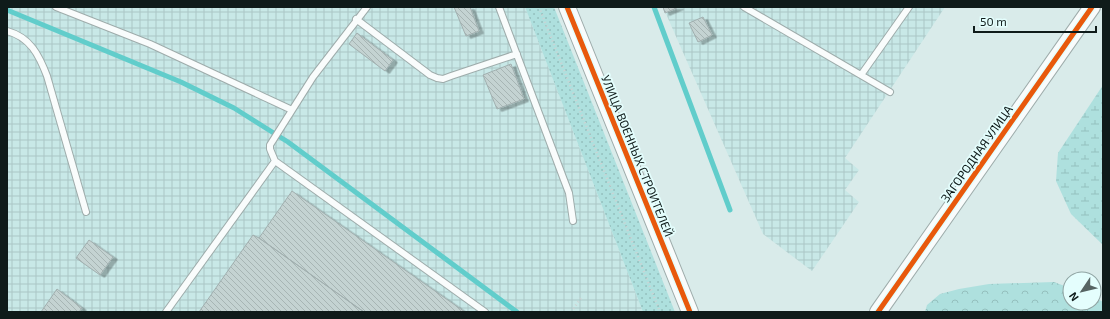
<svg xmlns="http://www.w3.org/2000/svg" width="1110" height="319" font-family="'Exo 2',sans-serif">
<defs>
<pattern id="industrial-grid" width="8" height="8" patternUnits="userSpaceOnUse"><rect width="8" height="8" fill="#c8e8e7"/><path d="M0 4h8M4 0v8" fill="none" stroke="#abc6c6"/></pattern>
<pattern id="grass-dots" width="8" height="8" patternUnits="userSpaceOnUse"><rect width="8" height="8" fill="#aee0de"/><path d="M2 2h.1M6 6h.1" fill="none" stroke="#94c0be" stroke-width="1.8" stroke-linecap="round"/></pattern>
<pattern id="forest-crowns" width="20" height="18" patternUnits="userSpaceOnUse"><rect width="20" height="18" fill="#aee0de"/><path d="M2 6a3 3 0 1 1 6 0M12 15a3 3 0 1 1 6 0" fill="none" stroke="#94c0be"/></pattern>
<pattern id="wetland-marsh" width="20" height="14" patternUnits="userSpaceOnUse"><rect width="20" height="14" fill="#aee0de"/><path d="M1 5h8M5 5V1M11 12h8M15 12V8" fill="none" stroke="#94c0be"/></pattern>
<pattern id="building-back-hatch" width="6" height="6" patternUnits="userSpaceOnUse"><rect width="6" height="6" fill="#c4d3d2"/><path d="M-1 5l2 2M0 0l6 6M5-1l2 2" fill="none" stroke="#a7b5b4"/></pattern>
<filter id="shadow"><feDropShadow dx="4.5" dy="2.5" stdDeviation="0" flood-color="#0004"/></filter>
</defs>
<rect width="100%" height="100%" fill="#d9ebea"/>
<path fill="url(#industrial-grid)" d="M7,7h518l118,305h-636z
M663,7h282l-100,151 14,12 -14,20 14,12 -47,69 -49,-37z"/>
<path fill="url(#grass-dots)" d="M525,7h29l121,305h-32z"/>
<path fill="url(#forest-crowns)" d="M1054,282l16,6v15h24v-6l9,5v10h-178l2,-7 13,-11 19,-5 30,-5z"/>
<path fill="url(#wetland-marsh)" d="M1103,85v160l-32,-31 -15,-33 2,-28z"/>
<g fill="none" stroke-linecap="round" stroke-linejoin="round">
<path stroke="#61cdcb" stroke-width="5" d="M654,7l76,203
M7,10l174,72 53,26 54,34 229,170"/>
</g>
<path fill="url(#building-back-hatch)" stroke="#a1afaf" filter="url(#shadow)" d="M454,7h16l9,24 -13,5z
M663,7h16l-14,6z
M703,17l9,18 -14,7 -9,-19z
M357,33l36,27 -8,11 -36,-27z
M511,64l13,35 -27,10 -14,-34z
M292,191l173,121h-101l-105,-74z
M253,235l6,3 105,74h-165z
M89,240l24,17 -13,18 -24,-17z
M57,289l25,19 -3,4h-38z"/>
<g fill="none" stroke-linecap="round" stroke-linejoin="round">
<g stroke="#9eacab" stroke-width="8">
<path id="service" d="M56,7l94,37 142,66
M499,7l65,173 5,13 4,28
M744,7l146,85
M356,19l74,56 7,3 6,1 8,-3 66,-22
M7,31c23,6 32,24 40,45l39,136
M861,75l48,-68
M275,161l-5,-12v-4l43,-68 54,-70
M166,312l109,-151 210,151"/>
</g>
<g stroke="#9eacab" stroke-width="18">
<path id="tertiary" d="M567,7l123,305
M878,312l214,-305"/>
</g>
<path stroke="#ced3d3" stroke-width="2.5" stroke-dasharray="1 3" stroke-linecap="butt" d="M539,7l121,305
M571,312l10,-14"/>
<use href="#service" stroke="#f9fcfc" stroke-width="6"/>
<use href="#tertiary" stroke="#f9fcfc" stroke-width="16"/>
<g stroke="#e4fefd" stroke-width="8">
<path id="cycleway" d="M567,7l123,305
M878,312l214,-305"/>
</g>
<use href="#cycleway" stroke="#e8590c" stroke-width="5"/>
</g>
<g text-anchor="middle" stroke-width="3.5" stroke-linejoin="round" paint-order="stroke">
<g font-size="12" fill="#0f1b1a" stroke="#e4fefd">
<text transform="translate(977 154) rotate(-55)" y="4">ЗАГОРОДНАЯ УЛИЦА</text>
<text transform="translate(637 156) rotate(68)" y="4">УЛИЦА ВОЕННЫХ СТРОИТЕЛЕЙ</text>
</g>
</g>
<rect width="1110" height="319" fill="none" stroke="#0f1b1a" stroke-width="16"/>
<g transform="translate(1082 291) rotate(235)"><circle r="19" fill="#e4fefd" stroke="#8fa3a2"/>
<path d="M0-3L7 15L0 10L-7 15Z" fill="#566463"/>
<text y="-6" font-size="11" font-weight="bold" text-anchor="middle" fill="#0f1b1a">N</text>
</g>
<path d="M974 26v6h122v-6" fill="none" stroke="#0f1b1a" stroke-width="2"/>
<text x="980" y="26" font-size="12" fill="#0f1b1a" stroke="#e4fefd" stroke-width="3" paint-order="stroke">50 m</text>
</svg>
